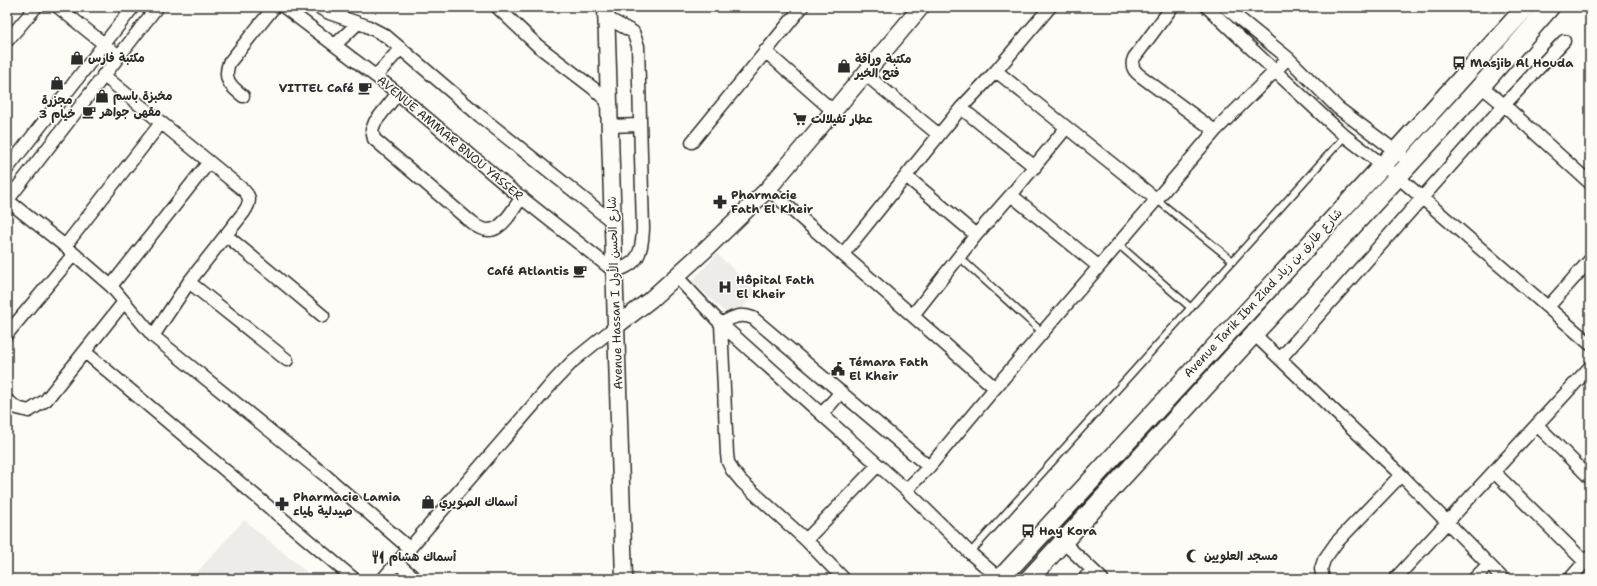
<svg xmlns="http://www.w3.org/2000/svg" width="1597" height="586" font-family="'Shantell Sans','Playpen Sans Arabic',sans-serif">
<rect width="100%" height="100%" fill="#fdfcf7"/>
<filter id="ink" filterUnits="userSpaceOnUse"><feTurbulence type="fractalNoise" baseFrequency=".025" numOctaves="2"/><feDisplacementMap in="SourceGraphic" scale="8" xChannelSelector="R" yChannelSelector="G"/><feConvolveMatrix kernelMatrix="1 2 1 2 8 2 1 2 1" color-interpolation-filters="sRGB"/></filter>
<g filter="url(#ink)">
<path fill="#edece8" d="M717,254l40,38 -25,27 -40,-38z
M244,520l71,59h-124z"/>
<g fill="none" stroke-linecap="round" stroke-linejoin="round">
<g stroke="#2b2b2b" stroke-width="9">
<path id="lane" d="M1156,199l77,62
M1118,244l73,64
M959,257l83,75
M970,553l375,-417"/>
</g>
<g stroke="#2b2b2b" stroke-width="15">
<path id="street" d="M58,7l61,49
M284,7l106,80 123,104 101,80c25,-6 28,-19 29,-42l-5,-183 -5,-14 -26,-14
M318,7l11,6 38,13 19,10 94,80 134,107
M497,7l41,39 55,42 16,15
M1207,7l114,107 24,22 52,40 193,168
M1225,7l63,51 50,50 72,54
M7,41l29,-34
M335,45l23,-22
M765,51l68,60
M996,71l54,-64
M103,75l138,113c10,8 10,14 3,24l-55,70 -36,54
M376,76l24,-27
M1481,86l23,19 60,-64
M398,93l-23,29 -3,8 2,9 98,84c25,20 36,-7 50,-26
M243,96c-13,-10 -20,-17 -14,-33l45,-56
M610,126l29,-1
M1215,131l73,-73
M939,135l22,-27
M692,142l110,-135
M1035,167l-74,-59 35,-37 160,128
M7,169l126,-162
M906,176l70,59
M768,189l227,199 220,-257 -73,-54c-7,-5 -12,-10 -8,-19l38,-51
M1011,195l55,-67
M7,200l58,46 46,40 42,50 173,140 84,73
M7,201l150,-194
M227,236l96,80
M65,246l96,-123
M843,254l96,-119 -74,-61
M676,276l45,48 185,166 64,63 30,26
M189,282l98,78
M111,286l98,-124
M1548,307l42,-47
M913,315l63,-80 35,-40 87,71
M1253,333l148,142 102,104
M7,334l67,-80
M85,352l269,227
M1280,359l224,-254 86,78
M7,400l10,8 12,3 17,-11 78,-98
M822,414l19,-22
M1537,425l53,53
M1494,472l91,90
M906,490l23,-23 66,-79
M806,540l72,-75
M1063,542l39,37
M397,563l19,16
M383,579l172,-199 18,-19 42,-34
M844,579l-38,-39 -64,-58 -10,-12 -4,-8 -1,-8 -6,-130c11,-7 20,-11 32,-6l176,149
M1084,579l8,-9
M1323,579l-2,-10 3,-9 12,-17 65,-68
M1395,579l195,-212
M1474,579l14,-14
M1570,579l19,-22"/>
</g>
<g stroke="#2b2b2b" stroke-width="19">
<path id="secondary" d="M606,7l18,572
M615,327l35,-27 55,-50 63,-61 153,-182"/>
</g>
<g stroke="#2b2b2b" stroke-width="21">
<path id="primary" d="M1000,579l396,-428 130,-144
M1029,579l452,-493 69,-79"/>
</g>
<use href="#lane" stroke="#fdfcf7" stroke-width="6"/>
<use href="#street" stroke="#fdfcf7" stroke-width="12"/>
<use href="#secondary" stroke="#fdfcf7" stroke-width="16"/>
<use href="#primary" stroke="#fdfcf7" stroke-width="18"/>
</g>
</g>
<defs>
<g id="shop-bare" transform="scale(1.08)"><path d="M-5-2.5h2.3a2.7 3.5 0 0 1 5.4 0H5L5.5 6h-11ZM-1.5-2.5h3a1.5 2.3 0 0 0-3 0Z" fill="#2b2b2b" stroke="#fdfcf7" stroke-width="2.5" paint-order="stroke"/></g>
<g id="bus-bare" transform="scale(1.08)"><path d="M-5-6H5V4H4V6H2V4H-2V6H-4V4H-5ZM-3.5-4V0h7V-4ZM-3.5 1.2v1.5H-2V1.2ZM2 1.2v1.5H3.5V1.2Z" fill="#2b2b2b" stroke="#fdfcf7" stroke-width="2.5" paint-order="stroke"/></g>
<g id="cafe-bare" transform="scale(1.08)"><path d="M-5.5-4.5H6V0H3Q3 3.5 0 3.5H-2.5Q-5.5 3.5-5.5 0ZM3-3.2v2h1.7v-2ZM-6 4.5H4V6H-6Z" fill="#2b2b2b" stroke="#fdfcf7" stroke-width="2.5" paint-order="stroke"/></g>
<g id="supermarket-bare" transform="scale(1.08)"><path d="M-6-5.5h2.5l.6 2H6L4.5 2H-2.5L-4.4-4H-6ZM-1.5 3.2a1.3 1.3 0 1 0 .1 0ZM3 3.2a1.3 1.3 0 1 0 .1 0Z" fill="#2b2b2b" stroke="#fdfcf7" stroke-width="2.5" paint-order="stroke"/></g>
<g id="pharmacy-bare" transform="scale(1.08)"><path d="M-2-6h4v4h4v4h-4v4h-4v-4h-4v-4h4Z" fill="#2b2b2b" stroke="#fdfcf7" stroke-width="2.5" paint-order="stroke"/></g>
<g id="hospital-bare" transform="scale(1.08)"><path d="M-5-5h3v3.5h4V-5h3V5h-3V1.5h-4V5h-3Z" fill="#2b2b2b" stroke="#fdfcf7" stroke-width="2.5" paint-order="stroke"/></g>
<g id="civic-bare" transform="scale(1.08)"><path d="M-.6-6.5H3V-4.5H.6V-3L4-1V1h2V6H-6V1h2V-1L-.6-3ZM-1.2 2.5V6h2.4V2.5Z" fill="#2b2b2b" stroke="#fdfcf7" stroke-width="2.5" paint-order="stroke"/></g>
<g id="mosque-bare" transform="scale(1.08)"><path d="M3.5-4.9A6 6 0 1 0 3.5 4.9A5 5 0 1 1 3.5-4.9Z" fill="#2b2b2b" stroke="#fdfcf7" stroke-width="2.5" paint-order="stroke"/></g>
<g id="restaurant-bare" transform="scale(1.08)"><path d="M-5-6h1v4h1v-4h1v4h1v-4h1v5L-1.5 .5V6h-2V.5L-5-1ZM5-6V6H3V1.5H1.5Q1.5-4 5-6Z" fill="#2b2b2b" stroke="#fdfcf7" stroke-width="2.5" paint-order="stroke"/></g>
</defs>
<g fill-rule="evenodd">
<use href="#shop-bare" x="77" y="58"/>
<use href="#bus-bare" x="1459" y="63"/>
<use href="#shop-bare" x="844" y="66"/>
<use href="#shop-bare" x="57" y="83"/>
<use href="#cafe-bare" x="365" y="88"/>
<use href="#shop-bare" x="102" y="96"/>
<use href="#cafe-bare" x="89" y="112"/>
<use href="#supermarket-bare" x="800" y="119"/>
<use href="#pharmacy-bare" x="720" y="202"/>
<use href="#cafe-bare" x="580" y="271"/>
<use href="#hospital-bare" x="725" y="287"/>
<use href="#civic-bare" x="838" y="369"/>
<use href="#shop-bare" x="428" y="502"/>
<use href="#pharmacy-bare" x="282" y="504"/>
<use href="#bus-bare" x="1028" y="531"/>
<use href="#mosque-bare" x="1193" y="556"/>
<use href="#restaurant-bare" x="378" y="557"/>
</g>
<g text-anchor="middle" stroke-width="3" stroke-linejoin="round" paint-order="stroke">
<g font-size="12" font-weight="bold" fill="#2b2b2b" stroke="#fdfcf7" text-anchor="start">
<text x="88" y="62">مكتبة فارس</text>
<text x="855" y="63">مكتبة وراقة<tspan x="855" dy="14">فتح الخير</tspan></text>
<text x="1470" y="67">Masjib Al Houda</text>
<text x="354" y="92" text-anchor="end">VITTEL Café</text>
<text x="113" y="100">مخبزة باسم</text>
<text x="57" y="104" text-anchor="middle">مجزرة<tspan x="57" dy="14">خيام 3</tspan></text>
<text x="100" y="116">مقهى جواهر</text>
<text x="811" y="123">عطار تفيلالت</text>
<text x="731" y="199">Pharmacie<tspan x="731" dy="14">Fath El Kheir</tspan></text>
<text x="569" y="275" text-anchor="end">Café Atlantis</text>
<text x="736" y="284">Hôpital Fath<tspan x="736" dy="14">El Kheir</tspan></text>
<text x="849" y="366">Témara Fath<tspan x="849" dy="14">El Kheir</tspan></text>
<text x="293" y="501">Pharmacie Lamia<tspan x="293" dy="14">صيدلية لمياء</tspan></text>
<text x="439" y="506">أسماك الصويري</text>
<text x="1039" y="535">Hay Kora</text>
<text x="1204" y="560">مسجد العلويين</text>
<text x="389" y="561">أسماك هشام</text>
</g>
<g font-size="12" fill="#2b2b2b" stroke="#fdfcf7">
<text transform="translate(450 138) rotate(40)" y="4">AVENUE AMMAR BNOU YASSER</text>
<text transform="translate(615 293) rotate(-92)" y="4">Avenue Hassan I شارع الحسن الأول</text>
<text transform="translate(1263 293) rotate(-47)" y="4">Avenue Tarik Ibn Ziad شارع طارق بن زياد</text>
</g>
</g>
<rect width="1597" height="586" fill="none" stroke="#fdfcf7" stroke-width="24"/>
<rect x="12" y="12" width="1573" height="562" fill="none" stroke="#2b2b2b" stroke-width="1.5" filter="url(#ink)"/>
</svg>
